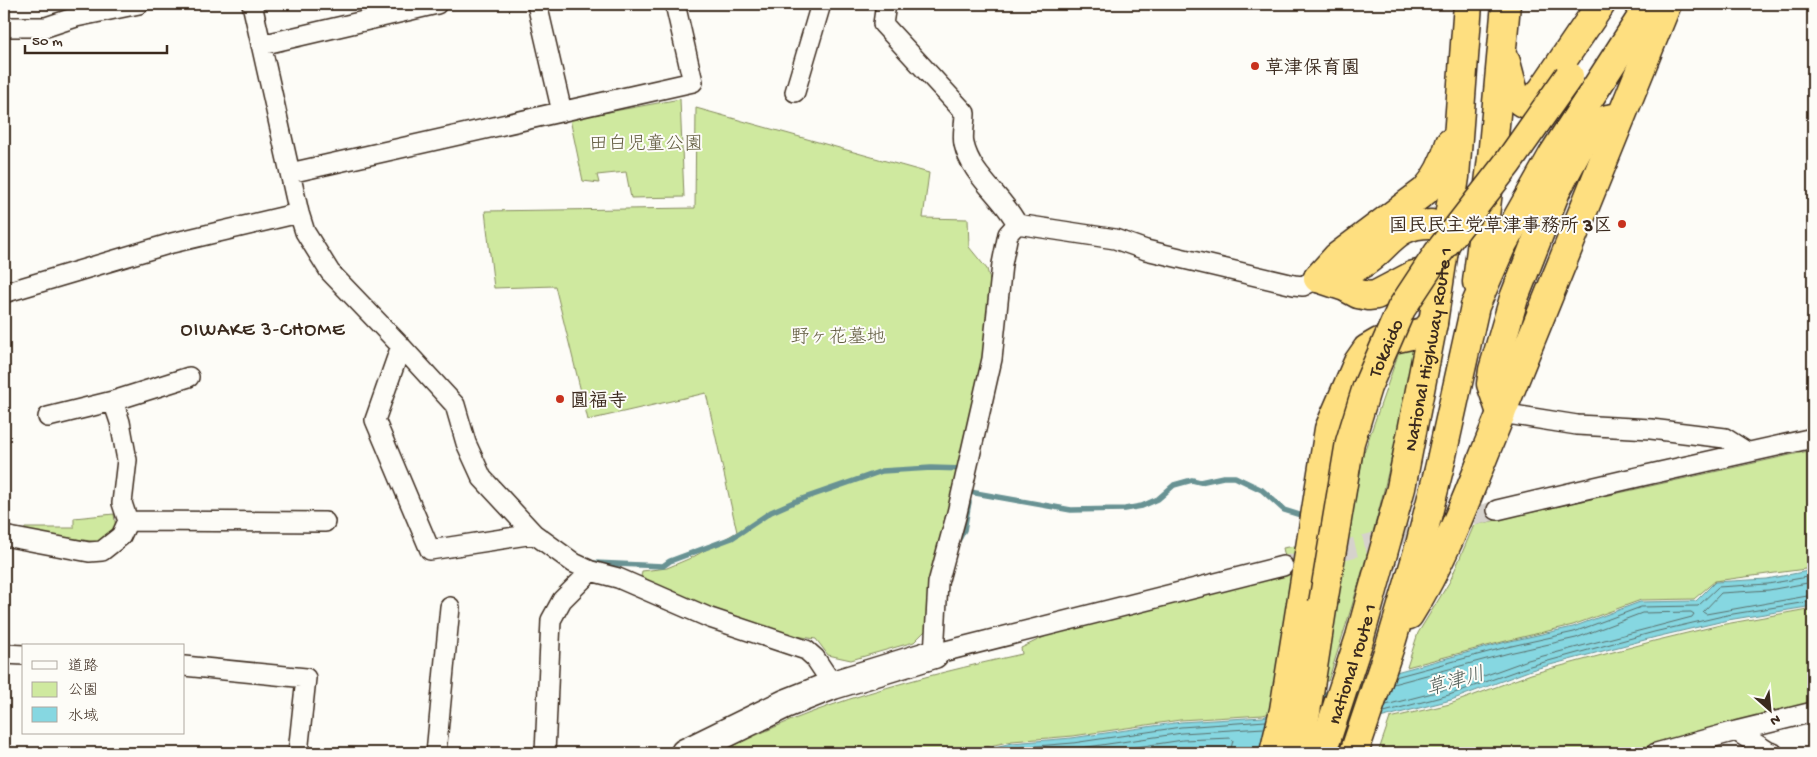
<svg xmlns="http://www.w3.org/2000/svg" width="1817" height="757" font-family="'Gochi Hand','Klee One',sans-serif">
<rect width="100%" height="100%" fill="#fdfcf7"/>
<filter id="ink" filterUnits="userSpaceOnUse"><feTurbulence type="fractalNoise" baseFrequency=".02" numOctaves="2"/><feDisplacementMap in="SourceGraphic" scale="10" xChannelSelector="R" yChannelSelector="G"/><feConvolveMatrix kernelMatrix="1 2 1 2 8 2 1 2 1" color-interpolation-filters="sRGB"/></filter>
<g filter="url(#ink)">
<path fill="#cfe99f" stroke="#858a5e" d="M680,99l4,98 -53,1 -5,-26 -29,3 2,8 -16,-2 -13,-62z
M696,108l233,65 -6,45 45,1 1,28 18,22 3,11v36l-27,141 -24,86 -9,38v30l-4,19 -12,12 -63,18 -23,-5 -12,-16c-59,-7 -121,-35 -176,-57l2,-11 25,-3 26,-11 44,-25 -31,-139 -118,27 -33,-134 -61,2 -9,-77 210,-3z
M1402,343l13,4c-13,62 -25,124 -42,185 -13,50 -29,100 -45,149l-5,-1 40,-225z
M1813,450v118l-98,13 -21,18 -53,1 -68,25 -67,16 -99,26 11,-34 32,-52 24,-56z
M114,514l2,14 -18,14 -74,-10 1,-4h49v-10z
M1295,546l-5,44 -20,123 -7,2 -83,5 -107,16 -61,5 -53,12h-239c95,-50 198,-76 302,-99l-1,-6 42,-20 225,-58 -5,-22z
M1813,608v96l-115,28 -75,21h-245l12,-35 60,-14 81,-30 123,-33 66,-16z"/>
<path fill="#86d7e1" stroke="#689293" d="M1813,570v36l-85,14 -72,17 -125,33 -80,30 -210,53h-272l43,-10 60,-5 109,-16 82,-5 67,-27 176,-48 67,-15 67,-25 56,-1 19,-19 52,-3z"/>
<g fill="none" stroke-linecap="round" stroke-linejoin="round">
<path stroke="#596f6c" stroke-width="1" d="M1813,582l-44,8 -48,3 -18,19 3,2 107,-19
M1395,677l112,-30 67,-15 67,-25 57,-1 20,-19 50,-3 45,-8
M1386,705l62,-16 80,-29 164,-43 2,-3 -3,-2 -49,1 -66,25 -67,15 -116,31
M1384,712l65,-17 81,-29 124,-34 73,-17 86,-14
M990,753l23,-5 60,-5 108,-16 85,-6
M1022,753l52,-4 108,-16 82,-5
M1097,753l86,-13 48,-2 2,2 -3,13"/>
<path stroke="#689293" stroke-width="5.5" d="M970,492l101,18 54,-1 17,-3 16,-7 16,-14 18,-5 8,2 23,-5h12l27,13 22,20 16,5
M958,541l6,-11 5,-28
M594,563l69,3 7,-5 62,-23 39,-26 25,-11 86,-30 49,-3 34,1"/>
<path stroke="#d6d2cc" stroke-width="19" stroke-dasharray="19 9" stroke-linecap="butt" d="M1283,566l214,-56"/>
<g stroke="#3b2a1e" stroke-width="22">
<path id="street" d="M252,4l47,209 6,19 25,40 69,72 56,61 11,38 16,35 52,56 40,29 17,8 27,7 92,40 96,32 9,8 18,27
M537,4l25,108
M886,4l-3,20 82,89c0,10 -3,22 -1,31 7,32 39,52 53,80
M4,27h42l30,-10 63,-13
M261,45l176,-41
M795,92l26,-88
M290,173l403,-91 -18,-78
M1017,224l-9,10 -6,30 -10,95 -35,154 -19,70 -4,71 349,-88
M1017,224l98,15 31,11 148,35 9,1 15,-8
M4,293l168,-50 127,-30
M401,346l-26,74 55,130 104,-16
M113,401l7,21 7,38 -5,43 6,18
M1501,413l76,12 74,4 74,9 22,14
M48,417l65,-16 76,-24
M1497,510l145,-34 171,-38
M4,536l85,16 13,-1 19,-15 7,-15 197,1
M4,654l20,1
M184,666l122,12 -8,75
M1736,731l33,21 4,1
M436,753l14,-146
M545,753l6,-133 11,-20 29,-29
M1656,753l80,-22 77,-19"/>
</g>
<g stroke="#3b2a1e" stroke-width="31">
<path id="secondary" d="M685,753l100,-49 48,-19 101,-31"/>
</g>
<g stroke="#3b2a1e" stroke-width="31">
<g id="highway">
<path d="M1506,62l8,30 6,9 3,2 11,-4 9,-10 58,-85"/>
<path d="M1324,277c15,-4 28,-6 41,-15 26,-18 29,-38 66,-38"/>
<path d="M1318,278l19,-21 88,-66c12,-13 20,-31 25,-48"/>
<path d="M1318,278l27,9 13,7 10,2 8,-1 38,-20 16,-4 8,6"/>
<path d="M1477,282l15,-124 14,-154"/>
<path d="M1501,413l-10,-29 2,-14 21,-72 42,-107 24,-45 12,-16 15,-11 13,-2"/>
<path d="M1409,615c40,-63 64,-135 93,-204 56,-135 109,-272 165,-407"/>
<path d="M1274,753l10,-43 45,-281 29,-67 9,-13 12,-7 45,-10 9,-9"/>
<path d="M1297,753l9,-41 17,-109"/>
<path id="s1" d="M1322,753l38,-116 41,-149 32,-165 22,-146 13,-173"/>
<path d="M1354,753l37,-110 29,-98 19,-76 36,-163 26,-59 53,-94 96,-149"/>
</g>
</g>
<use href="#street" stroke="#fdfcf7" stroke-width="19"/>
<use href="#secondary" stroke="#fdfcf7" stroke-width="28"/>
<use href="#highway" stroke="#fedf80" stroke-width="28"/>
<g stroke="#3b2a1e" stroke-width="31" stroke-linecap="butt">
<g id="highway-bridge">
<path id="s2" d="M1323,603l27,-161 17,-55 34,-78 37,-56 69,-89 62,-88"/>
</g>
</g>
<use href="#highway-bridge" stroke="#fedf80" stroke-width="28"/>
</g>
</g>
<g fill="#c8321e" stroke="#fdfcf7" stroke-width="2">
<circle cx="1255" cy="66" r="5"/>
<circle cx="1622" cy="224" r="5"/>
<circle cx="560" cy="399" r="5"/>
</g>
<g text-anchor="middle" stroke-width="4" stroke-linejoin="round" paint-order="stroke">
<g font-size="19" font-weight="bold" fill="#3b2a1e" stroke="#fdfcf7" text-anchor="start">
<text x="1265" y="73">草津保育園</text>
<text x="1612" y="231" text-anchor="end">国民民主党草津事務所 3区</text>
<text x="570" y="406">圓福寺</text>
</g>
<g font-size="19" fill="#605a3e" stroke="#fdfcf7">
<text x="646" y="149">田白児童公園</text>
<text x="838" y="342">野ヶ花墓地</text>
</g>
<g font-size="19" fill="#3b2a1e" stroke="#fdfcf7">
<text dy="7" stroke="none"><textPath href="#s2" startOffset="264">Tokaido</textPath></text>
<text dy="7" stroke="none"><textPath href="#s1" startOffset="418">National Highway Route 1</textPath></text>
<text dy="7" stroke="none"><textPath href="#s1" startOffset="94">national route 1</textPath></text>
</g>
<g font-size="20" letter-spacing="1" fill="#3b2a1e" stroke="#fdfcf7">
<text x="263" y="335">OIWAKE 3-CHOME</text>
</g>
<g font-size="20" font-style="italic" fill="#525e58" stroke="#fdfcf7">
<text transform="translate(1455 680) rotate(-16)" y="7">草津川</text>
</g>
</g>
<rect width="1817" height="757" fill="none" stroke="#fdfcf7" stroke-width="20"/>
<rect x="10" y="10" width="1797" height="737" fill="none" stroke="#3b2a1e" stroke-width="2" filter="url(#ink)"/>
<rect x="22" y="644" width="162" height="90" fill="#fdfcf7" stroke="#afa8a0"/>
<rect x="32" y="661" width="25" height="8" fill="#fdfcf7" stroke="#afa8a0"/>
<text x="68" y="670" font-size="15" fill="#3b2a1e">道路</text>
<rect x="32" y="682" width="25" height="15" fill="#cfe99f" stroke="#afa8a0"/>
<text x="68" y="694" font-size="15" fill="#3b2a1e">公園</text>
<rect x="32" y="707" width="25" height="15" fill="#86d7e1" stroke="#afa8a0"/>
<text x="68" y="720" font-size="15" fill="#3b2a1e">水域</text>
<g transform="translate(1770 710) rotate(153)" stroke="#fdfcf7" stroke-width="4" paint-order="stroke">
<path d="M0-4L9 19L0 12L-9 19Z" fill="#3b2a1e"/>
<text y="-8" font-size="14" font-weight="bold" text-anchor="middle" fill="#3b2a1e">N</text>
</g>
<path d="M25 45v8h142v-8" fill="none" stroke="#3b2a1e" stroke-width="2.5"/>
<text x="32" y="45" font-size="15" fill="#3b2a1e" stroke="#fdfcf7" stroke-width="4" paint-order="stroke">50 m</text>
</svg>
